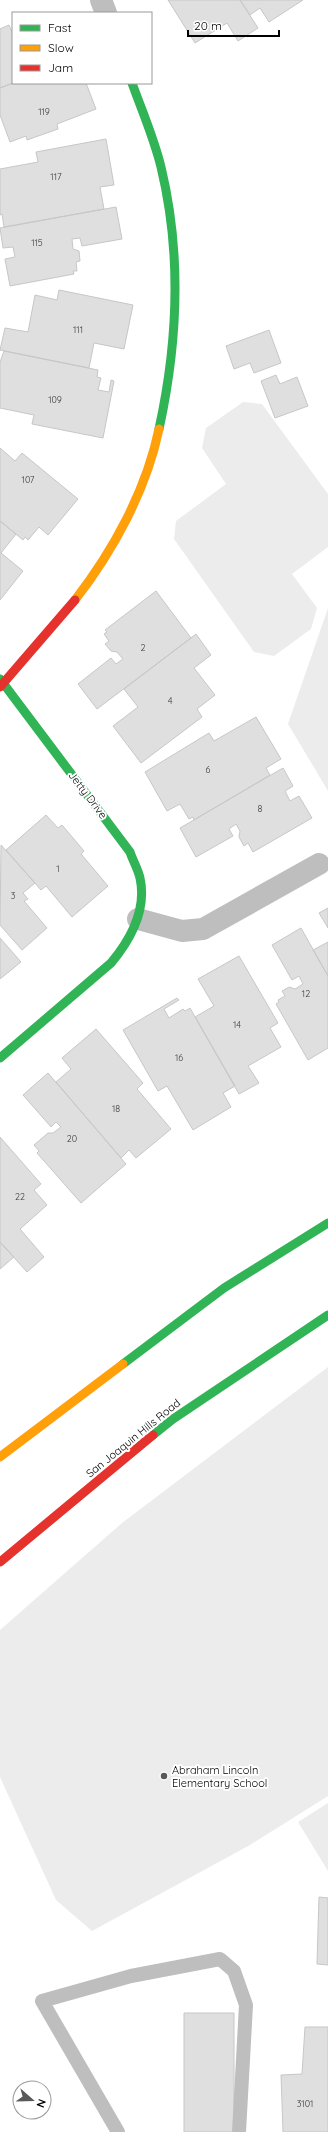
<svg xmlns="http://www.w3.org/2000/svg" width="328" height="2132" font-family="Quicksand,sans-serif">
<rect width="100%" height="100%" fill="#fff"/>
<path fill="#ececec" d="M243,402l19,2 66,90v53l-36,27 25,34 -6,21 -37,27 -20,-4 -80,-113 2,-18 50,-37 -24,-36 4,-20z
M328,608v183l-40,-67z
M328,1367v429l-78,49 -158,86 -36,-31 -56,-123v-147l122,-107z
M328,1803v68l-30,-49z"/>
<path fill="#dfdfdf" stroke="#c7c7c7" d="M168,0h72l18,28 -20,13 -11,-18 -32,20z
M240,0h63l-34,22 -9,-14 -10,7z
M9,25l4,9v49l-13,5v-59z
M13,83h73l10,26 -39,15 1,5 -31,11 -1,-4 -16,6 -10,-27v-27z
M106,139l8,46 -14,2 4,22 -100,18 -2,-13 -2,1v-46l38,-7 -2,-10z
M116,207l6,32 -40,7 -2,-8 -8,1 1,10 6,2 1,10 -4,1 1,9h-4l1,3 -64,12 -5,-27 10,-2 -2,-10 -10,1 -3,-20z
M59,290l74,15 -9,44 -30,-6 -5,25 -89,-18 5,-22 23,4 7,-37 22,5z
M269,330l12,33 -27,10 -4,-10 -16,6 -8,-23z
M4,351l94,19 -1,7 4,1 -3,12 11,2 2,-12 3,1 -11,57 -71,-14 2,-9 -34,-7v-46z
M276,375l4,9 17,-7 11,29 -33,12 -14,-37z
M0,448l15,13 7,-8 56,46 -30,36 -9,-8 -11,13 -3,-3 -2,3 -23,-19z
M0,521l16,13 -15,19 22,18 -23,29z
M156,591l35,47 -94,71 -19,-25 33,-26 5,6 7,-5 -6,-7 -6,-1 -6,-7 4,-3 -5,-7 3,-2 -2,-2z
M196,634l15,21 -17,13 21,27 -18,14 5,8 -61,46 -28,-37 25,-19 -14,-18z
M256,717l25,42 -15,9 4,7 -76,45 -1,-3 -4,2 -9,-15 -13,7 -22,-39 64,-39 5,8z
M283,768l10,18 -8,5 5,10 9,-5 13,22 -59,34 -5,-9 -4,3 -5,-9 1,-6 -4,-7 -7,5 4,7 -37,21 -16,-29z
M46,815l12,13 4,-3 22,26 -3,3 27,32 -36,31 -26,-31 -5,4 -35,-40z
M1,845l34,38 -12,10 5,6 -4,2 23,27 -25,22 -22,-25z
M328,908v20l-9,-15z
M301,928l27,48v72l-20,12 -32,-56 3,-2 -1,-2 7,-4 -3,-5 7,-4 6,2 8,-5 -4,-8 -7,4 -20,-35z
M0,938l21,24 -21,17z
M328,942v34l-15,-26z
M239,956l39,67 -8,5 11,19 -33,19 11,17 -20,11 -44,-77 19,-11 -16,-27z
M177,998l2,2 -15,9 5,9 14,-9 2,2 5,-3 45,78 -12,7 8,14 -38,23 -26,-44 -9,5 -35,-61z
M96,1029l47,54 -6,6 34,40 -35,29 -7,-8 -8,8 -65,-76 15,-13 -9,-11z
M48,1073l78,91 -45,39 -44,-50 2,-2 -5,-6 14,-12h5l8,-6 -5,-5 -5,5 -28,-32z
M0,1137l41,47 -7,6 13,15 -27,24 24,28 -17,15 -27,-30z
M0,1242l14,15 -14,12z
M319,1897l9,1v67l-11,-1z
M184,2013h50v119h-50z
M305,2027h23v105h-45l-2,-57 21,-1z"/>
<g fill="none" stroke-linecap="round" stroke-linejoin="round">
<path stroke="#bebebe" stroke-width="14" d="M118,2132l-76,-131 89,-25 89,-17 14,12 12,34 -7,127"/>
<path stroke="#bebebe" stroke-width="22" d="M101,0l5,13
M138,919l44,12 21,-2 116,-65"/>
<path stroke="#30b455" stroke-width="9" d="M132,83c10,28 22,55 29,84 21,87 17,175 -2,262
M0,679l130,173c3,9 8,17 10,26 7,32 -9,61 -29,85l-111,95
M123,1364l101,-76 104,-65
M153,1435l20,-16 155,-104"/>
<path stroke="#ff9f0a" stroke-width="9" d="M75,600c38,-49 71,-109 84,-171
M0,1457l123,-93"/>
<path stroke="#e5322d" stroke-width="9" d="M0,687l75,-87
M0,1562l153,-127"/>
</g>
<circle fill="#595959" stroke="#fff" stroke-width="1.5" cx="164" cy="1776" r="4"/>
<g text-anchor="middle" stroke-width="4" stroke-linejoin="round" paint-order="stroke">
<g font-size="9" fill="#383838">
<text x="44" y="115">119</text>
<text x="56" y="180">117</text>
<text x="37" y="246">115</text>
<text x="78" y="333">111</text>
<text x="55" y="403">109</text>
<text x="28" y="483">107</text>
<text x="143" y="651">2</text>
<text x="170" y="704">4</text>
<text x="208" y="773">6</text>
<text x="260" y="812">8</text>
<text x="58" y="872">1</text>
<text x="13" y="899">3</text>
<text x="306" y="997">12</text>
<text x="237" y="1028">14</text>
<text x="179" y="1061">16</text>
<text x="116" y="1112">18</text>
<text x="72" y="1142">20</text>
<text x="20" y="1200">22</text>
<text x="305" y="2107">3101</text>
</g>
<g font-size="11" fill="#000" stroke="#fff">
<text transform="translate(88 795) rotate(53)" y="4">Jetty Drive</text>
<text transform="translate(133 1438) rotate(-39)" y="4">San Joaquin Hills Road</text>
</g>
<g font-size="11" fill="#000" stroke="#fff" text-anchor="start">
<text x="172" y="1774">Abraham Lincoln<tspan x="172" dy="13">Elementary School</tspan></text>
</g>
</g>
<rect x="12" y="12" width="140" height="72" fill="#ffffff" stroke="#999999"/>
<rect x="20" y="25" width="20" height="6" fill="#30b455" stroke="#999999"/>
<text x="48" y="32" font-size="12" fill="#000000">Fast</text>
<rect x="20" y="45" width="20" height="6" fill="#ff9f0a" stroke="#999999"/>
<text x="48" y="52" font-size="12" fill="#000000">Slow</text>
<rect x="20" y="65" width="20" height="6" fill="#e5322d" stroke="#999999"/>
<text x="48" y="72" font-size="12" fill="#000000">Jam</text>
<g transform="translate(32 2100) rotate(110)"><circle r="19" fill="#ffffff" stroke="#999999"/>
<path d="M0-3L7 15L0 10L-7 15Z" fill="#595959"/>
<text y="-6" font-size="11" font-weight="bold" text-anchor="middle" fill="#000000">N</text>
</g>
<path d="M188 30v6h91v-6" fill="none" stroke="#000000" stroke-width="2"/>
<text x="194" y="30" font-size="12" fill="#000000" stroke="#ffffff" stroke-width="3" paint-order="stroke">20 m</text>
</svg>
